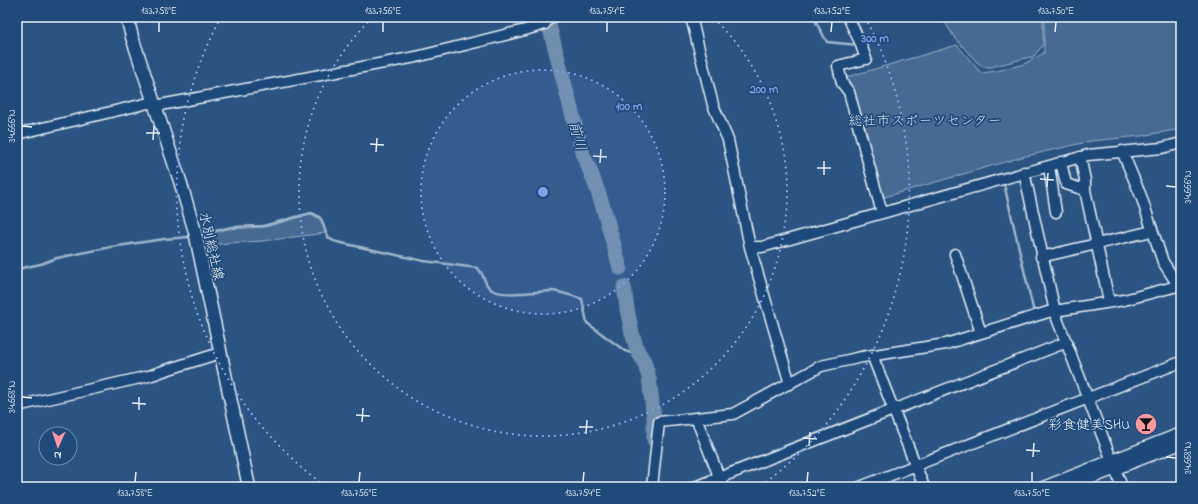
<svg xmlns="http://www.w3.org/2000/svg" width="1198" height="504" font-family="'Indie Flower','Klee One',sans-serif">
<rect width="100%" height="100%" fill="#2b5482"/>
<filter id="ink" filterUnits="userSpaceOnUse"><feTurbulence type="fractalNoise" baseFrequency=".025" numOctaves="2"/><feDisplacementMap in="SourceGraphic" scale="8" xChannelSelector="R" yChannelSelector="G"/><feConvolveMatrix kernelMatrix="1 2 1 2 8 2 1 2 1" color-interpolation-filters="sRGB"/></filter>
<g filter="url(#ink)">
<path fill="#476b93" stroke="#98aec6" d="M942,17h101v28l-9,11 -43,11h-8l-7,-6 -22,-24z
M1044,17h137v112l-40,7 -50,5 -69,16 -141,41 -34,-121 110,-32 24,28 16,-2 27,-7 20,-11z
M311,214l9,5 6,14 -63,8 -36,2 -21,3 -2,-11 23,-6 38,-2z"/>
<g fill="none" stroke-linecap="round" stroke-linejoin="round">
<path stroke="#a0b6cb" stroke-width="2.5" d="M814,17l3,7 10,18 31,3
M1004,184l30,129
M206,233l26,-6 31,-1 48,-13c16,5 10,13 17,24 2,3 6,4 9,5l87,19 53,7c8,5 6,17 15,22 12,7 46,1 60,1 10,1 21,5 30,8l5,24 38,28 15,5
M17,269l24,-5 16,-6 54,-11 53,-8 25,-2
M983,327l31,-9
M844,356l19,-5 18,-2
M900,412l17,43
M719,472l168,-66
M680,487l35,-14"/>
<path stroke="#708ead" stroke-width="15" d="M549,25l34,130c17,35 27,76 37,113
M624,287l3,22 5,24 6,19 6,9 5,17 5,41v21"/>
<g stroke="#e8f1f8" stroke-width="13">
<path id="minor" d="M691,17l22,88 15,35 22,107 40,137
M848,17l12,25 6,17 -28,7 4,17 7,9 33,121
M155,106l261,-49 109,-27 20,-6 3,-5 5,-2
M17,134l136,-32
M1122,151l19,45 22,66 13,20 1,4
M1080,157l5,23v10l24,111
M1061,162l5,22 19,6
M1049,166l7,46
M1024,172l32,144 66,171
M750,247h12l326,-92 74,-7 19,-5
M955,254l26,79
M1041,257l111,-26
M872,355l52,132
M17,406l132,-30 17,-6 54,-17
M696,418l27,69
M652,487l7,-65 74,-8 88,-48 41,-9 84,-13 102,-32 76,-12 57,-15
M696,487l371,-145
M860,487l321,-125
M1043,487l138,-54
M1069,487l112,-43"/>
</g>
<g stroke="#e8f1f8" stroke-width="15">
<path id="major" d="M127,17l5,20 48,144 15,51 54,255"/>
</g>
<use href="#minor" stroke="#1f4a7a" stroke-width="10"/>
<use href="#major" stroke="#1f4a7a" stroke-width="12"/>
</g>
</g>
<path fill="none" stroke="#e8f1f8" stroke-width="1.5" d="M159,32v-10M383,32v-10M607,32v-10M831,32l1,-10M1055,32l1,-10M22,126l10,1M146,133h14M153,140l1,-14M370,144l14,1M376,152l1,-14M593,156l14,1M600,163l1,-14M817,168h14M824,175v-14M1040,179l14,1M1166,186l10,1M1047,187l1,-14M22,397l10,1M132,403l14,1M139,410v-13M356,415l14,1M362,422l1,-14M579,427h14M586,434l1,-14M803,438l14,1M809,446l1,-14M1026,450l14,1M1033,457l1,-14M1166,457l10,1M135,482l1,-10M359,482l1,-10M583,482l1,-10M807,482l1,-10M1032,482v-10"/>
<circle cx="543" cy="192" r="122" fill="#82a0e8" fill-opacity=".12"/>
<g fill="none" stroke="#82a0e8" stroke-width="2" stroke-dasharray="2 4">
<circle cx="543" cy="192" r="122"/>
<path d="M714 18A244 244 0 1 1 372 18"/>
<path d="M325 486A366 366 0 0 1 221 17M865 17A366 366 0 0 1 761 486"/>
</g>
<defs>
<g id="bar-disc" transform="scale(1.15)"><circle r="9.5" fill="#ff9aa2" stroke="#1f4a7a"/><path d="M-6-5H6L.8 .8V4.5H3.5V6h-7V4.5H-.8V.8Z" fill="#111"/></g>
</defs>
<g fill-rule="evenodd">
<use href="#bar-disc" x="1146" y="424"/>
</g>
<g text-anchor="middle" stroke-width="3.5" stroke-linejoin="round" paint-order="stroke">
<g font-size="14" fill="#d0dde9" stroke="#1f4a7a">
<text x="925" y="125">総社市スポーツセンター</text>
</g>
<g font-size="14" fill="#e8f1f8" stroke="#1f4a7a">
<text transform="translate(212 246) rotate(77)" y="5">水別総社線</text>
</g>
<g font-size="14" fill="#e8f1f8" stroke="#1f4a7a" text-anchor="end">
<text x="1130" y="429">彩食健美SHU</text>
</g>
<g font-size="15" font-style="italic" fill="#d0dde9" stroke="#1f4a7a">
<text transform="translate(578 136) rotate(75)" y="5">前川</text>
</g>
</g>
<circle cx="543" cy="192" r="6" fill="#82a0e8" stroke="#1f4a7a" stroke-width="2"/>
<g font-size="12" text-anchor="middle" font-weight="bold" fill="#82a0e8" stroke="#1f4a7a" stroke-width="3.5" stroke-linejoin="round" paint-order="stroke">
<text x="875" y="42">300 m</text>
<text x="764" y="93">200 m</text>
<text x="629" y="110">100 m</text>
</g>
<rect width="1198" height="504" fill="none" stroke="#1f4a7a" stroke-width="44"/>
<g transform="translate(58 446) rotate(183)"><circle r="19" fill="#1f4a7a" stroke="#6f8dac"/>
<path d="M0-3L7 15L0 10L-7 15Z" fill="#ff9aa2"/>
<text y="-6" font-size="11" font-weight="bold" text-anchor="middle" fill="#e8f1f8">N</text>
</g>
<rect x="22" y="22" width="1154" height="460" fill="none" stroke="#e8f1f8" stroke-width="1.5"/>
<g font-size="10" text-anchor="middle" fill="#e8f1f8">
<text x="159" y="14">133.758°E</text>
<text x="383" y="14">133.756°E</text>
<text x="607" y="14">133.754°E</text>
<text x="832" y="14">133.752°E</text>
<text x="1056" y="14">133.750°E</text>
<text transform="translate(11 126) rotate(-90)" y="4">34.666°N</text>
<text transform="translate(1187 187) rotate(-90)" y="4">34.666°N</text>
<text transform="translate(11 397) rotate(-90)" y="4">34.668°N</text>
<text transform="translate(1187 458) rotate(-90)" y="4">34.668°N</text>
<text x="135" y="496">133.758°E</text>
<text x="359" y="496">133.756°E</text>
<text x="583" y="496">133.754°E</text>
<text x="807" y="496">133.752°E</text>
<text x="1032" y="496">133.750°E</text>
</g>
</svg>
